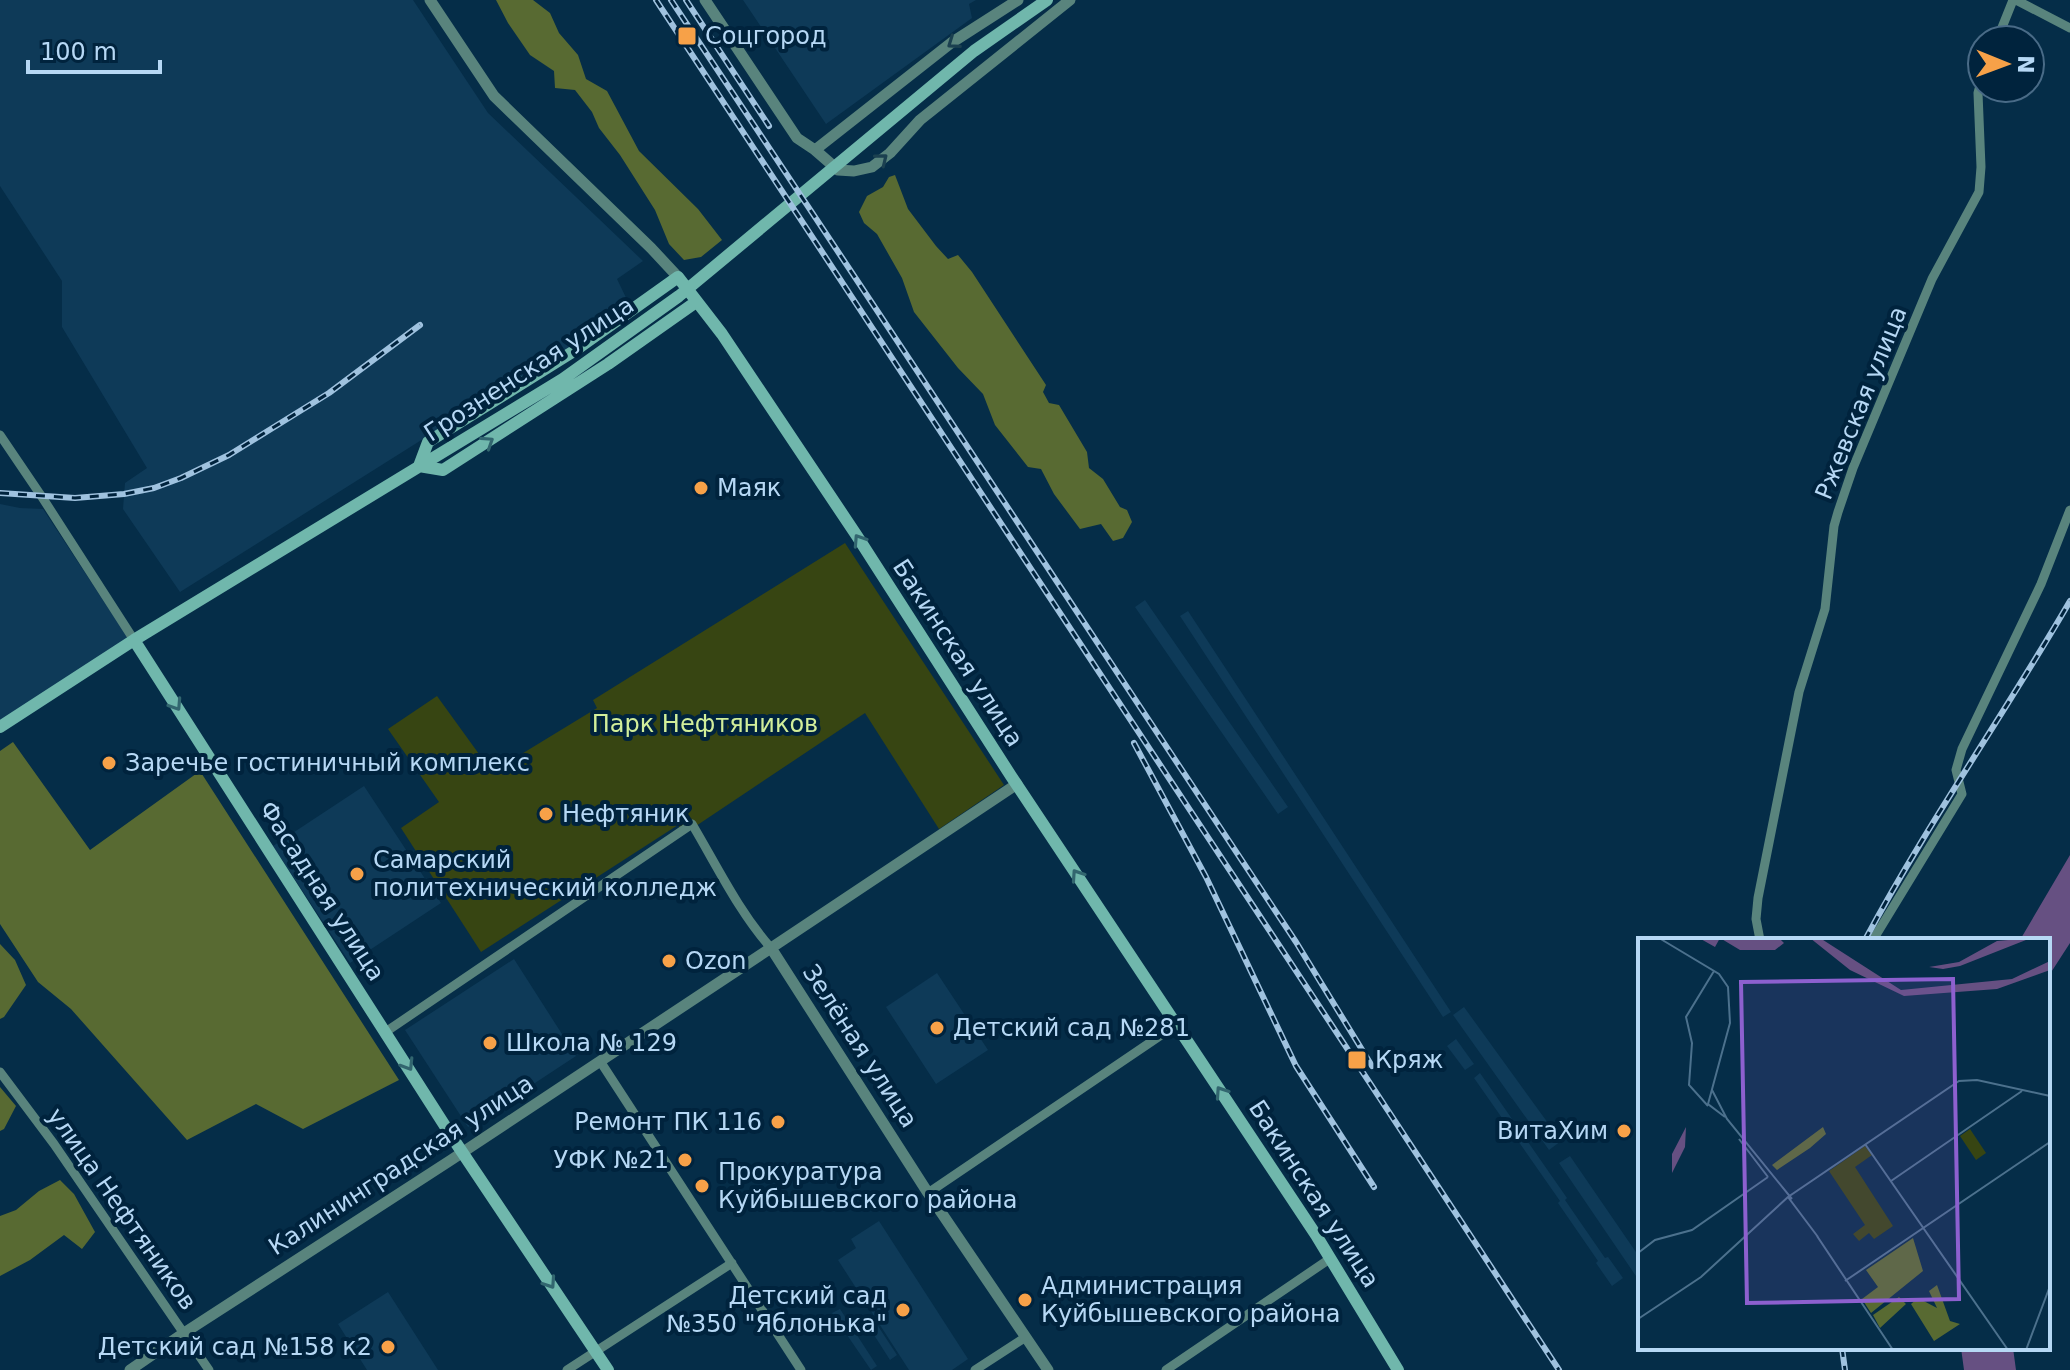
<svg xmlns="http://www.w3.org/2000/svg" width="2070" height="1370" font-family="'DejaVu Sans',sans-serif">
<rect width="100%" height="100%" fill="#052d48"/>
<path fill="#0e3a58" d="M0,0h413l75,113 155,148 -26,18 14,29 -451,284 -57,-83 2,-26 22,-15 -85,-141v-46l-62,-95z
M743,0h233l-7,4 3,14 -146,106z
M0,504l20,4 23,1 85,129 -128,84z
M1145,600l143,207 -10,7 -143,-207z
M1188,611l263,401 -8,5 -263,-401z
M364,786l77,117 -91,60 -77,-117z
M514,959l62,97 -108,71 -63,-97z
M937,973l51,77 -52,34 -50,-77z
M1464,1007l97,134 -12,9 -96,-135z
M1456,1039l18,25 -9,6 -18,-24z
M1480,1073l87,125 -2,2 40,58 3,-1 15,21 -11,8 -16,-23 2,-2 -40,-58 2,-2 -86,-123z
M1570,1156l70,102v24l-81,-119z
M879,1221l89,138 -16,11h-43l-71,-110 18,-12 -5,-9z
M388,1292l50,78h-71l-29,-46z
M840,1309l37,57 -6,4 -39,-57z
M874,1320l23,35 -7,5 -23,-36z"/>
<path fill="#374512" d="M845,543l159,242 -65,44 -74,-116 -181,121 -6,-9 -197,127 -80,-124 38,-26 -51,-73 49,-33 55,76 105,-64 -4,-8z"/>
<path fill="#586a32" d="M496,0h37l17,13 9,20 19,22 8,24 21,12 32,60 59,58 24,31 -21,17 -17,3 -15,-16 -14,-34 -35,-55 -21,-27 -7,-16 -17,-22 -20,-2 -1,-17 -24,-16 -22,-32z
M895,175l13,34 28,37 12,13 10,-4 14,17 74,113 -3,7 6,11 10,2 28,47 2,16 14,11 17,28 7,3 5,12 -9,16 -10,3 -12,-17 -21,5 -26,-35 -13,-25 -13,-2 -33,-42 -12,-31 -25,-26 -44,-56 -12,-34 -25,-44 -13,-11 -5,-11 8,-16 16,-9 6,-10z
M13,742l77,108 110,-79 199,309 -96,49 -47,-25 -69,36 -116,-131 -33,-27 -38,-58v-173z
M0,944l15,16 11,25 -22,32 -4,2z
M0,1087l16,19 -12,23 -4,2z
M60,1180l14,14 21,38 -13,17 -18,-14 -34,25 -30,16v-60l16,-6 23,-19z"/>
<path fill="#665082" d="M2070,855v88l-22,34v-37h-28z
M1961,1348h52l3,22h-52z"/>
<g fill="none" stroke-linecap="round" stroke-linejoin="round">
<path stroke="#59847d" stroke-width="9" d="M2016,0l54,28
M1997,40l16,-40
M0,435l42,62 92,143
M1760,940l-4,-21 2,-21 41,-206 26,-83 9,-83 4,-14 15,-44 79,-189 47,-87 2,-25 -3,-74 4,-15
M1873,940l89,-146 -6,-24 6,-21 79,-165 29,-74
M387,1031l305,-207c25,42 47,88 79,124
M600,1061l201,309
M0,1072l54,72 155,226
M928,1193l248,-168
M567,1370l165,-107
M975,1370l51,-33
M1166,1370l165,-112"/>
<path stroke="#59847d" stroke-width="11" d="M430,0l64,96 157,152 27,29
M705,0l92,138 18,12 23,20 16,1 18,-4 18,-14 30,-33 150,-120
M815,150l136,-107 67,-43
M771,948l157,245 120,177
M130,1370l54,-37 267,-173 320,-212 246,-164"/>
<path stroke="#70b7ac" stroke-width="12" d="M419,466l9,-24 146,-91 104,-74 44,57 135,202 154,240 305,459 82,135
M419,466l24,4 165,-106 88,-62
M134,640l320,500 154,230
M0,727l134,-87 429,-261 116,-83 295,-245 73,-51"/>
<g stroke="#9fc2df" stroke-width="6">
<path id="rail" d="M656,0l903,1370
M671,0l625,942 76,124
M686,0l83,126
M0,493l75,5 49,-4 30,-6 27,-10 48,-23 100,-62 91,-68
M1134,743l72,134 90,189 78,121
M1865,940c62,-116 139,-225 205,-339
M1842,1348l3,22"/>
</g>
<use href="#rail" stroke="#00233d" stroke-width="3" stroke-dasharray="9" stroke-linecap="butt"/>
</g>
<defs><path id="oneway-chevron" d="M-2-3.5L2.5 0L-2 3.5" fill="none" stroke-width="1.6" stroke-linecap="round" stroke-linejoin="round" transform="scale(2)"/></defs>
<g stroke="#1b4050">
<use href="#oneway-chevron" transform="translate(953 43) rotate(145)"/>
<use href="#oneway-chevron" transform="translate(882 159) rotate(-39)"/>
</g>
<g stroke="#32666f">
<use href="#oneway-chevron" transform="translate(488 442) rotate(-33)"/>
<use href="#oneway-chevron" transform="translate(859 540) rotate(-123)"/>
<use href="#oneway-chevron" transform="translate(176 705) rotate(57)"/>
<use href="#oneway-chevron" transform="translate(1077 875) rotate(-124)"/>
<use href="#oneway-chevron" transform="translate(408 1065) rotate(58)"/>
<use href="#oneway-chevron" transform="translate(1221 1092) rotate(-124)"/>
<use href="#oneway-chevron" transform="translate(550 1283) rotate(56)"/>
</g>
<g fill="#f7a148" stroke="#00233d" stroke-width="3">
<rect x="677" y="26" width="20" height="20" rx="4"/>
<circle cx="701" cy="488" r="8"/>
<circle cx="109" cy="763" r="8"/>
<circle cx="546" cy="814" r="8"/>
<circle cx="357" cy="874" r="8"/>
<circle cx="669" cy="961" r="8"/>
<circle cx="937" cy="1028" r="8"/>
<circle cx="490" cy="1043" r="8"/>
<rect x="1347" y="1050" width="20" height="20" rx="4"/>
<circle cx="778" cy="1122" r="8"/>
<circle cx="1624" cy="1131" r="8"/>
<circle cx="685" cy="1160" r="8"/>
<circle cx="702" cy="1186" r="8"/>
<circle cx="1025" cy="1300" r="8"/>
<circle cx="903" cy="1310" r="8"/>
<circle cx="388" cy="1347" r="8"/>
</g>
<g text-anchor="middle" stroke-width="8" stroke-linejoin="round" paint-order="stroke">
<g font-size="24" fill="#b6d8f5" stroke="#00233d" text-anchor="start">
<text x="705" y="44">Соцгород</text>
<text x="717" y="496">Маяк</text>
<text x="125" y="771">Заречье гостиничный комплекс</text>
<text x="562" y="822">Нефтяник</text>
<text x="373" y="868">Самарский<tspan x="373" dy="28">политехнический колледж</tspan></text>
<text x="685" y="969">Ozon</text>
<text x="953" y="1036">Детский сад №281</text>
<text x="506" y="1051">Школа № 129</text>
<text x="1375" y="1068">Кряж</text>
<text x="762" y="1130" text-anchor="end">Ремонт ПК 116</text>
<text x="1608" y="1139" text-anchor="end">ВитаХим</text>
<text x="669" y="1168" text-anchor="end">УФК №21</text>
<text x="718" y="1180">Прокуратура<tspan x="718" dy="28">Куйбышевского района</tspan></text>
<text x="1041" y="1294">Администрация<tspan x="1041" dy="28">Куйбышевского района</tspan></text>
<text x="887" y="1304" text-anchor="end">Детский сад<tspan x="887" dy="28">№350 "Яблонька"</tspan></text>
<text x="372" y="1355" text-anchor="end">Детский сад №158 к2</text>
</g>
<g font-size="24" fill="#b6d8f5" stroke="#00233d">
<text transform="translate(529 369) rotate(-33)" y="8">Грозненская улица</text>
<text transform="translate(1861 403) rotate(-68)" y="8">Ржевская улица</text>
<text transform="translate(958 653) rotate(57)" y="8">Бакинская улица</text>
<text transform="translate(322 891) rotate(57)" y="8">Фасадная улица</text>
<text transform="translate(860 1046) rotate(57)" y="8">Зелёная улица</text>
<text transform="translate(401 1165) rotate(-33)" y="8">Калининградская улица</text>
<text transform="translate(1314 1194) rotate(57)" y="8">Бакинская улица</text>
<text transform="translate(122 1209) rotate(55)" y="8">улица Нефтяников</text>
</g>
<g font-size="24" fill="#d2ee9a" stroke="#00233d">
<text x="705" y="732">Парк Нефтяников</text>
</g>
</g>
<g transform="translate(1638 938)">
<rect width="412" height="412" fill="#052d48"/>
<path d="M332,191l16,24 -10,7 -16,-24zM227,208l7,9 -17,12 38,59 -19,13 -5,-6 -10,8 -6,-7 12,-9 -36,-54z" fill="#374512"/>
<path d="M185,189l3,7 -16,14 -33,22 -5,-5zM275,300l10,33 -52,42 -9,-14 16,-12 -12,-17zM299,347l13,36 10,3 -26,17 -23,-37 7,-6 19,10 -8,-17zM261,359l7,7 -26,24 -7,-13z" fill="#586a32"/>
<path d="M61,0h80l5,5 -9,7h-35l-20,-12 -5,9zM172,0h10l81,52 111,-11 38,-18v9l-53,19 -93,7 -54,-26zM393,0l-71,28 -17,3 -14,-2 30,-5 38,-21zM48,189l-1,20 -13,26v-19z" fill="#665082"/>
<path fill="none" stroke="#4c718d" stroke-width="2" d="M21,0l60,36 9,13 2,36 -22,81 17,13M74,152l15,29 65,80M70,168l-19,-21 3,-42 -6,-26 28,-46M101,201l29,38M227,206l143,206M253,243l131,-90M179,298l76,114M180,299l-30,-40 171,-116 18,-1 73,16M0,315l17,-13 37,-10 76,-53M207,343l205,-139M0,381l63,-42 87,-80M388,412l24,-64"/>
<path fill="#8d60cf" fill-opacity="0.15" stroke="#8d60cf" stroke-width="4" d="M315,41l6,320 -212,4 -6,-321z"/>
<rect width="412" height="412" fill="none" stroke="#b6d8f5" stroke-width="4"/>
</g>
<g transform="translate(2006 64) rotate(91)"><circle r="38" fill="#00233d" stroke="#496b87" stroke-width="2"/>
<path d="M0-6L14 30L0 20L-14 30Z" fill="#f7a148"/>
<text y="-12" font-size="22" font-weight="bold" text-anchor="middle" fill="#b6d8f5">N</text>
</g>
<path d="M28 60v12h132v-12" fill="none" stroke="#b6d8f5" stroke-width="4"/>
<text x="40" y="60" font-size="24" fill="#b6d8f5" stroke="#00233d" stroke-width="6" paint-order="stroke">100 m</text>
</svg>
